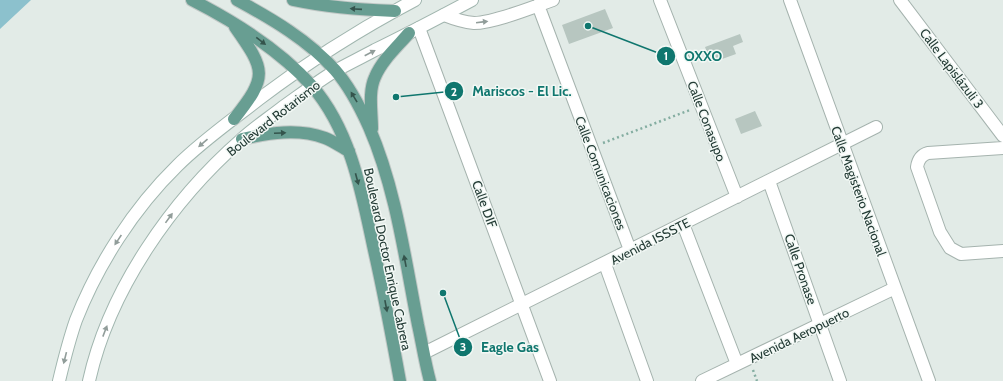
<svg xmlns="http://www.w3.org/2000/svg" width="1003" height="381" font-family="Cabin,sans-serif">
<rect width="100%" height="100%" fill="#e2ebe7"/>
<path fill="#8cc1cd" d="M0,0h31l-31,29z"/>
<path fill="#b7c6c0" d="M605,9l8,19 -44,16 -7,-19z
M740,34l3,8 -10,4 3,8 -25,9 -6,-16z
M755,111l7,15 -21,8 -6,-15z"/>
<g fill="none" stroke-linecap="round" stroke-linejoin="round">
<g stroke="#a5b3ae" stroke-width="14">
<path id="street" d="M660,0l77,197
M790,0l139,381
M900,0l103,136
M538,5l92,245
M444,15c10,4 19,7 30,8 20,0 59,-16 79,-23
M419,28l131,353
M1003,148l-75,5c-7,2 -10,7 -11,14l23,65 10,16 11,6 42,-3
M769,181l71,200
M683,224l54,140
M605,264l42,117
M424,353l452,-226
M702,381l193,-93"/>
</g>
<g stroke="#a1b6af" stroke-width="14">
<path id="secondary" d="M59,381c5,-21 10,-41 17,-61 22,-56 58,-112 101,-154 25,-25 54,-45 82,-67 49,-37 101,-70 156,-99
M89,381c20,-91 83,-181 153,-242 13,-12 27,-21 41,-32 17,-12 34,-25 52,-36 13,-7 27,-14 40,-21 33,-16 65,-33 97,-50"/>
</g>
<g stroke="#c1c8c6" stroke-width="14">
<path id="primary" d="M192,0c43,22 87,49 120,86 39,45 50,108 62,164 10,44 18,87 26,131
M237,0c35,19 71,40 98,70 15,17 25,37 34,57 27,62 36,132 49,198 4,18 7,38 12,56
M293,0c33,7 67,10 102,11
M234,119c34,-43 32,-48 1,-92
M372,129c0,-17 -4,-37 3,-52 7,-17 23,-31 34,-44
M242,139c27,-6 56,-11 83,-1 8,3 16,9 24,13"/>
</g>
<path stroke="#84ada1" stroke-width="2.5" stroke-dasharray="2 3" stroke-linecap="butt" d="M603,143l87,-33
M753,370l4,11"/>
<use href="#street" stroke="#fff" stroke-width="12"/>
<use href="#secondary" stroke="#fff" stroke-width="12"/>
<use href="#primary" stroke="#689e92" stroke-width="12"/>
</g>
<defs><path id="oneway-solid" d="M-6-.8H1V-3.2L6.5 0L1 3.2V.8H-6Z"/></defs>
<g fill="#34544c">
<use href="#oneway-solid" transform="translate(356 9) rotate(-176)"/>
<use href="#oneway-solid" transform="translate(261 41) rotate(38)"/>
<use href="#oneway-solid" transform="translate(354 97) rotate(-121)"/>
<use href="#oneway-solid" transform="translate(280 133) rotate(-3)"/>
<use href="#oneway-solid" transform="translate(357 179) rotate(75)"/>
<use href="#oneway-solid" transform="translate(405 261) rotate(-101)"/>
<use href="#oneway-solid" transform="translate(386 306) rotate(79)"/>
</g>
<g fill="#919d9a">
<use href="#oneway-solid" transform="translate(482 22) rotate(-7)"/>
<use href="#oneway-solid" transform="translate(370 53) rotate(-27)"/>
<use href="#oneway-solid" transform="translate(203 143) rotate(139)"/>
<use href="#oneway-solid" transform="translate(169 218) rotate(-54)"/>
<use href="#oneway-solid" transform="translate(118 240) rotate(124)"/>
<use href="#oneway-solid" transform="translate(105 331) rotate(-69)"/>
<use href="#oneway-solid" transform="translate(65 358) rotate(104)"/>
</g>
<g text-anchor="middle" stroke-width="3" stroke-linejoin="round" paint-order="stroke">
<g font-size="13" fill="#233b35" stroke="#f2f8f5">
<text transform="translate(952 68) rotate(53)" y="5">Calle Lapislázuli 3</text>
<text transform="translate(273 118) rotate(-38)" y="5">Boulevard Rotarismo</text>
<text transform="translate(707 121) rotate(69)" y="5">Calle Conasupo</text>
<text transform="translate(601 173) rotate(69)" y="5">Calle Comunicaciones</text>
<text transform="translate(859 191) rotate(70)" y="5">Calle Magisterio Nacional</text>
<text transform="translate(485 204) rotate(70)" y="5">Calle DIF</text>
<text transform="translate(650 241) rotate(-27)" y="5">Avenida ISSSTE</text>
<text transform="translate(388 259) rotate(78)" y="5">Boulevard Doctor Enrique Cabrera</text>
<text transform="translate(801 269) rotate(71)" y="5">Calle Pronase</text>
<text transform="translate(799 335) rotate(-26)" y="5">Avenida Aeropuerto</text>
</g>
</g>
<path fill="none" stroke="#0f766e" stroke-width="1.5" d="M588 26L666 56M396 97L454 91M443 293L463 347"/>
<g fill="#0f766e" stroke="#f2f8f5" stroke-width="1.5">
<circle cx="588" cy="26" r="4"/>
<circle cx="396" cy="97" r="4"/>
<circle cx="443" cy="293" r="4"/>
<circle cx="666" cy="56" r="10"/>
<circle cx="454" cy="91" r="10"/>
<circle cx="463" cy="347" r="10"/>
</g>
<g font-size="12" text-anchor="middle" font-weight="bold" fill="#fff">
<text x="666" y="60">1</text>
<text x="454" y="96">2</text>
<text x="463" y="351">3</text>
</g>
<g font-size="14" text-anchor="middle" font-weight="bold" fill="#0f766e" stroke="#f2f8f5" stroke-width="3" stroke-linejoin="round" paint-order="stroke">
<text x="703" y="61">OXXO</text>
<text x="522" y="96">Mariscos - El Lic.</text>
<text x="510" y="352">Eagle Gas</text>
</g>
</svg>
